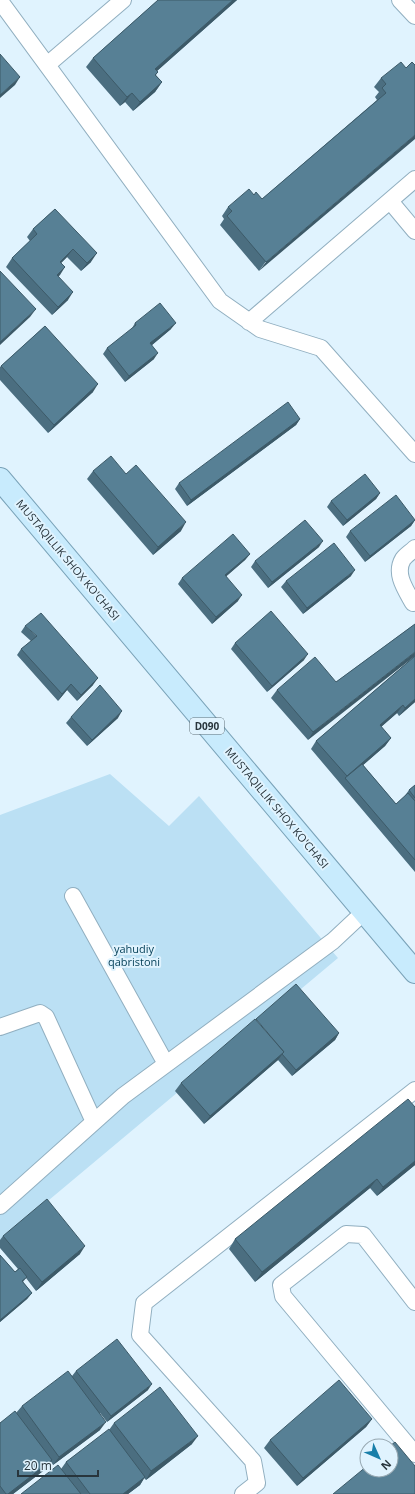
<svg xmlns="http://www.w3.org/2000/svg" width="415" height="1494" font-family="'Open Sans',sans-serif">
<rect width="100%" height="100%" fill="#e0f3fe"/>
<path fill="#bbe0f4" d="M110,774l59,52 30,-30 139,162 -338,283v-426z"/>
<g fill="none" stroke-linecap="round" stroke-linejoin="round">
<g stroke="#91afc0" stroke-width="18">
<path id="lane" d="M400,0l15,16
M0,1l220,300 40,28 61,19 94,106
M47,65l76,-65
M390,201l25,30
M249,322l166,-143
M413,603c-7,-13 -19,-29 -10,-44 3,-4 8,-7 12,-11
M73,896l93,168
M0,1027l40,-14 6,4 48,105
M0,1206l123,-110 210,-155 31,-29
M415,1302l-52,-67 -17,-1 -65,51 2,11 132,158
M243,1494l14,-11 -4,-22 -113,-126 4,-32 271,-213"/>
</g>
<g stroke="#79a2b8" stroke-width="24">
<path id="primary" d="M0,479l415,493"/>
</g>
<use href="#lane" stroke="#fff" stroke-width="16"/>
<use href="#primary" stroke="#c8ebfd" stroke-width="22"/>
</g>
<path fill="#4b6e80" d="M158,0h79l-80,71 1,1 -2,3 6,7 -7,10 -22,19 -8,-9 -5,4 -34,-39 7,-9z
M406,68l-147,203 -39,-46 4,-6 -2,-3 6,-9 26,-12 8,4 115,-99 -2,-3 4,-5 -5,-5 7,-9z
M55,209l36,53 -10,9 -14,-14 -6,6 -1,12 -2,1 10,24 -16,15 -46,-48 6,-9 18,-17 -3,-4 6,-8z
M135,323l36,6 -19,16 2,14 -29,23 -22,-28 4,-6 24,-18z
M45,326l48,66 -45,41 -48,-53v-13z
M300,419l-4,6 -109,81 -12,-17 4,-6z
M93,471l33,3 55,57 -28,24 -66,-76z
M380,493l-4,6 -33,27 -16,-19 4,-6z
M415,520l-4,6 -46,36 -19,-25 4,-6z
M319,547l-51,41 -17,-21 4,-6z
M250,554l-5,6 -19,16 12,25 -26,23 -34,-40 4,-6z
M351,576l-48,38 -22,-27 5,-6z
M415,624l-107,116 -37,-42 6,-8 59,-8z
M25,626l68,59 -16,16 -10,-11 -9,11 -41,-46 4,-6 10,-8 -10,-9z
M235,643l69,17 -37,32 -36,-43z
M415,656v46l-16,14 -2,-3 -16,14 10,11 -6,8 -22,19 33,39 8,-7 5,-7 6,-5v87l-104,-123 5,-8z
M71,717l47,1 -31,28 -21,-23z
M339,1033l-4,7 -43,36 -14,-16 -74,64 -29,-33 6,-8z
M415,1107v58l-38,31 -7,-8 -115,94 -26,-33 6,-10z
M3,1236l77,18 -44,37 -10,-13 -3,4 9,11 -5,6 -27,23v-67l15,17 3,-3 -18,-21v-8z
M76,1371l72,19 -41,32 -7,-9v17l-47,35 -2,-3 -4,6 -34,26h-13v-71l16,-10 6,-7 50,-30z
M372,1419l-6,8 -69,59 -33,-38 6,-8z
M114,1423l78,21 -46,36 -2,-2 -4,7 -12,9h-107l40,-25 5,-7 43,-32z"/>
<path fill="#3d5a68" d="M233,0h4l-88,78 6,-9z
M20,77l-5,8 -15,13v-3z
M162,82l-7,10 -22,19 7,-9z
M132,93l-7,9 -5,4 7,-9z
M415,135v4l-156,132 7,-9z
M73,249l-6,8 -13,13 6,-8z
M97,253l-6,9 -10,9 6,-8z
M65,267l-5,8 -9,8 6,-8z
M73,292l-5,8 -16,15 6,-8z
M36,309l-6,8 -30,28v-3z
M176,323l-5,6 -25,21 4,-7z
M158,353l-4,6 -29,23 4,-6z
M98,384l-5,8 -45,41 6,-8z
M300,419l-4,6 -109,81 4,-6z
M380,493l-4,6 -33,27 4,-6z
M415,520l-4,6 -46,36 5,-6z
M186,522l-5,9 -28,24 5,-8z
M323,541l-4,6 -51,41 4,-6z
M250,554l-5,6 -24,21 4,-6z
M355,570l-4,6 -48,38 4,-6z
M242,595l-4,6 -26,23 4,-7z
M415,652v4l-107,84 5,-8z
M308,654l-4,6 -37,32 5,-6z
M98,678l-5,7 -16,16 4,-6z
M71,684l-4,6 -9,11 4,-7z
M415,699v3l-16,14 6,-8z
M403,705l-6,8 -23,20 6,-8z
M122,711l-4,7 -31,28 5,-6z
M391,738l-6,8 -39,34 -1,-2 2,-2z
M339,1033l-4,7 -43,36 4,-6z
M284,1052l-6,8 -74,64 6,-8z
M415,1161v4l-38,31 6,-9z
M377,1179l-7,9 -115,94 7,-10z
M85,1246l-5,8 -44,37 6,-9z
M32,1293l-5,6 -27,23v-2z
M152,1384l-4,6 -41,32 4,-6z
M372,1419l-6,8 -69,59 6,-8z
M106,1422l-6,8 -47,35 6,-8z
M198,1436l-6,8 -46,36 5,-9z
M52,1460l-5,8 -34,26h-5z
M145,1477l-5,8 -12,9h-5z"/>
<path fill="#578095" stroke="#3d5a68" d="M158,0h75l-78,69 3,3 -3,3 7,7 -22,20 -8,-9 -5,4 -34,-39z
M0,54l20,23 -20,18z
M401,62l5,6 6,-6 3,3v70l-149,127 -39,-46 5,-5 -4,-4 21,-18 5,6 2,-3 6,7 124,-106 -4,-5 4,-4 -5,-6z
M55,209l42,44 -10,10 -14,-14 -13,13 5,5 -8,8 16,17 -15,15 -46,-49 25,-24 -4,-5z
M0,271l36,38 -36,33z
M160,303l16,20 -26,20 8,10 -29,23 -22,-28 29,-23 -1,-2z
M45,326l53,58 -44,41 -53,-59z
M288,402l12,17 -109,81 -12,-17z
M111,456l15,18 10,-9 50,57 -28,25 -65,-76z
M365,474l15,19 -33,27 -16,-19z
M396,495l19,25 -45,36 -20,-25z
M305,520l18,21 -51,41 -17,-21z
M233,534l17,20 -25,21 17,20 -26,22 -34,-39z
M334,543l21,27 -48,38 -21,-27z
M271,611l37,43 -36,32 -37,-43z
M41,613l57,65 -17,17 -10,-11 -9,10 -41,-45 16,-13 -12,-10z
M415,624v28l-102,80 -36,-42 38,-33 21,25z
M415,656v43l-10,9 -2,-3 -23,20 11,13 -44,38 -31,-35z
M100,685l22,26 -30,29 -21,-23z
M362,764l34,40 12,-11 7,8v59l-70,-82z
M415,785v13l-6,-8z
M296,984l43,49 -43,37 -14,-16 2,-2 -28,-33z
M255,1019l29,33 -74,64 -29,-33z
M408,1099l7,8v54l-32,26 -6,-8 -115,93 -27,-33z
M47,1199l38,47 -43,36 -39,-46z
M0,1255l15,17 5,-4 7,9 -5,4 10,12 -32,27z
M117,1339l35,45 -41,32 -35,-45z
M68,1371l38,51 -47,35 -37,-51z
M339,1380l33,39 -69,59 -33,-38z
M160,1387l38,49 -47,35 -37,-48z
M15,1411l37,49 -44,34h-2l-6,-8v-63z
M109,1429l36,48 -22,17h-33l-24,-32z
M395,1442l20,24v28h-82l34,-28v4h24v-24h-1z
M58,1465l23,29h-60z"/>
<g text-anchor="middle" stroke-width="4" stroke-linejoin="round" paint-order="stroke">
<rect fill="#e0f3fe" stroke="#5f6e76" stroke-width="1" x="190" y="718" width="34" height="16" rx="3"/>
<g font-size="10" font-weight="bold" fill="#28353c">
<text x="207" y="730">D090</text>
</g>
<g font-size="11" fill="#28353c" stroke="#e0f3fe">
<text transform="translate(68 560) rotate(50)" y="4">MUSTAQILLIK SHOX KO'CHASI</text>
<text transform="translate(277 808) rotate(50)" y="4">MUSTAQILLIK SHOX KO'CHASI</text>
</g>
<g font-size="11" fill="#08435b" stroke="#e0f3fe">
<text x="134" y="953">yahudiy<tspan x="134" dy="13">qabristoni</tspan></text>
</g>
</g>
<g transform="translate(379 1458) rotate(135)"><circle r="19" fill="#e0f3fe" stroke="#96a7b0"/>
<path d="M0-3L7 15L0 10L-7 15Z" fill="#197fa9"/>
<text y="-6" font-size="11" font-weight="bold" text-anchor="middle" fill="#28353c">N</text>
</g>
<path d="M18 1470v6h80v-6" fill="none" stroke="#28353c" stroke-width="2"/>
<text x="24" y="1470" font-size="12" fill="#28353c" stroke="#e0f3fe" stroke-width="3" paint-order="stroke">20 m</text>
</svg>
